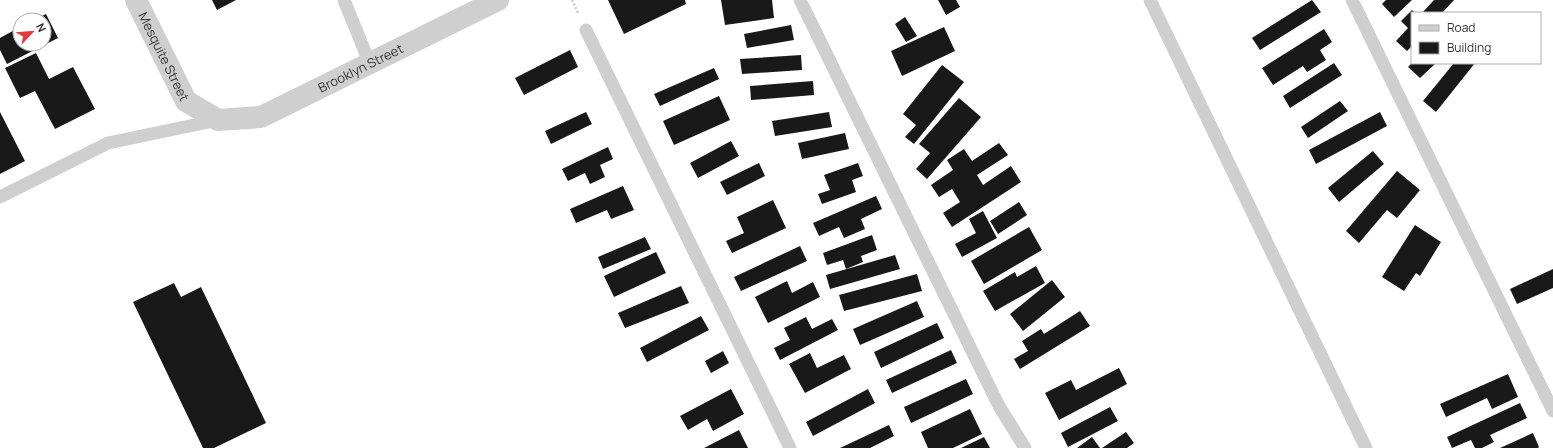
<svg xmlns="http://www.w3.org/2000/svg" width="1553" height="448" font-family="Manrope,sans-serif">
<rect width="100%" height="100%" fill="#fff"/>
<path fill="#191919" d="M212,0h24l-19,10z
M608,0h77l1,4 -62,30z
M721,0h51l2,18 -49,7z
M938,0h18l4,7 -14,8z
M1312,0l9,12 -61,38 -8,-12z
M1386,0h26l-18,17 -12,-13z
M1434,0h20l-12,13h-20z
M1412,10l3,3h-3v33l-5,5 -11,-10 12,-13 -7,-7z
M46,14l12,24 -51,26 -7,-14v-12l20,-11v17h24v-24h-10z
M905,17l12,19 -11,6 -11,-18z
M791,25l3,15 -47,8 -3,-14z
M944,27l11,24 -53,25 -11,-25z
M1324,29l8,13 -12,8 6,10 -19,12 -4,-6 -30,19 -11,-17z
M570,50l8,17 -54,28 -9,-17z
M36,53l13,26 24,-12 22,42 -40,20 -20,-38 -15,7 -15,-30z
M801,55l1,15 -60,4 -2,-15z
M1334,63l8,12 -52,33 -7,-12z
M1412,63h24l-16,15 -12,-11z
M1454,63h21l-39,49 -13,-11z
M942,65l22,17 -50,62 -9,-7 11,-12 -13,-11z
M714,68l5,11 -59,27 -6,-12z
M813,81l1,14 -63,5 -1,-14z
M719,96l11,24 -56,25 -11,-24z
M959,98l22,19 -54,62 -11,-10 14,-16 -11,-9z
M1340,101l8,10 -40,27 -7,-11z
M0,112l25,49 -25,13z
M586,112l6,12 -41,20 -6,-13z
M829,112l3,15 -57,9 -3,-15z
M1380,112l7,14 -71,38 -7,-14z
M845,133l4,16 -47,10 -4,-16z
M731,141l8,15 -41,22 -8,-15z
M999,143l9,12 -31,20 6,10 28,-19 10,16 -69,45 -9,-14 17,-11 -8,-13 -13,8 -8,-12 22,-15 -6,-10 17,-11 8,12z
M608,147l5,12 -13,6 5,12 -15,7 -5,-11 -17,8 -6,-12z
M1373,151l11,13 -45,38 -11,-14z
M759,163l6,13 -38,19 -7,-13z
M858,163l5,13 -11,4 4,12 -34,12 -4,-10 12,-4 -6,-15z
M1397,171l23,19 -23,28 -10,-8 -28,33 -13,-12z
M623,186l11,24 -23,9 -4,-9 -31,13 -6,-14z
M876,196l6,13 -21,10 4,10 -21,9 -5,-11 -20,9 -6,-13z
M773,200l13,28 -54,25 -6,-12 18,-8 -7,-16z
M1019,202l8,13 -29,19 -8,-13z
M983,211l14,27 -35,19 -7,-13 21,-11 -7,-14z
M1415,225l26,17 -21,34 -4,-3 -12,18 -22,-14z
M1029,227l13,23 -58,34 -13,-23z
M872,235l5,15 -16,6 2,6 -17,7 -3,-9 -16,5 -4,-12z
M645,237l6,12 -48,20 -5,-12z
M800,246l7,15 -66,30 -7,-14z
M656,252l10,21 -52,24 -10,-21z
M895,255l5,14 -70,20 -4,-14z
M1036,266l9,17 -50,28 -12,-20 32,-19 2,5z
M1553,269v19l-36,16 -7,-15z
M917,274l5,17 -78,20 -5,-16z
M1052,280l13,17 -42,34 -13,-17z
M787,281l5,12 21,-11 7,15 -52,26 -13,-26z
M174,283l7,14 20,-10 65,136 -52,25h-11l-70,-146z
M681,286l8,17 -64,25 -7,-15z
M917,301l7,16 -64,28 -7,-16z
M1080,311l10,15 -70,43 -6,-10 14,-8 -6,-10 19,-12 3,5z
M701,316l8,14 -62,32 -7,-14z
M806,317l6,12 20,-10 6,11 -58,30 -6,-12 16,-8 -6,-12z
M937,323l7,15 -63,30 -7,-16z
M951,350l6,13 -65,30 -6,-13z
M723,351l6,12 -18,10 -6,-12z
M810,353l7,15 27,-13 7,14 -46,24 -16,-29z
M1119,368l8,16 -68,36 -14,-27 26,-13 5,10z
M1508,374l10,23 -26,12 -5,-11 -41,19 -6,-13z
M966,379l7,15 -62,29 -7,-16z
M731,389l13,25 -31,17 -6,-12 -19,11 -8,-14z
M868,389l7,14 -62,33 -7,-14z
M1520,403l7,15 -37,17 4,7 -12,6h-7l-4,-8 -19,8 -5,-11z
M1110,407l8,14 -50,26 -7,-14z
M970,409l12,25 -29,14h-25l-7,-16z
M889,425l5,11 -24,12h-30z
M739,430l9,18h-44z
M1126,432l8,11 -7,5h-25z
M1533,433l6,14 -1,1h-38z
M984,437l6,11h-29z
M1092,437l8,11h-23z"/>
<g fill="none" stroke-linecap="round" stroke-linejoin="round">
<path stroke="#ccc" stroke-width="2.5" stroke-dasharray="2 2" stroke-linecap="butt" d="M572,0l6,13"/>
<path stroke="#cfcfcf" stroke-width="13" d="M344,0l26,64
M800,0l199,406 26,42
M1150,0l216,448
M1352,0l201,411
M586,30l204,418
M0,197l108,-54 110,-23"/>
<path stroke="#cfcfcf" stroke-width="22" id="s1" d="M136,0l50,101 32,19 43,-3 237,-117"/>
</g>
<g text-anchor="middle" stroke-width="4" stroke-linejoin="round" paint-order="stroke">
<g font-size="13" fill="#323232" stroke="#fff">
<text dy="5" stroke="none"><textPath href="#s1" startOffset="63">Mesquite Street</textPath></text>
<text dy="5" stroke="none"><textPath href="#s1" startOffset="304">Brooklyn Street</textPath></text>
</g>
</g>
<rect x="1411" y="12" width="130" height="52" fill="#ffffff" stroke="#adadad"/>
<rect x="1419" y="25" width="20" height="6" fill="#cfcfcf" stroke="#adadad"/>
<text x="1447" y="32" font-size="12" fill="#323232">Road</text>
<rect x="1419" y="42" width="20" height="12" fill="#191919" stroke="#adadad"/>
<text x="1447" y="52" font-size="12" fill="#323232">Building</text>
<g transform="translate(32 32) rotate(64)"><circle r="19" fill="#ffffff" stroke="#adadad"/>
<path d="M0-3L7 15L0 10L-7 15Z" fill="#e7363e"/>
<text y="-6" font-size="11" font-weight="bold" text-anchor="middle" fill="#323232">N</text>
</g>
</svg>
